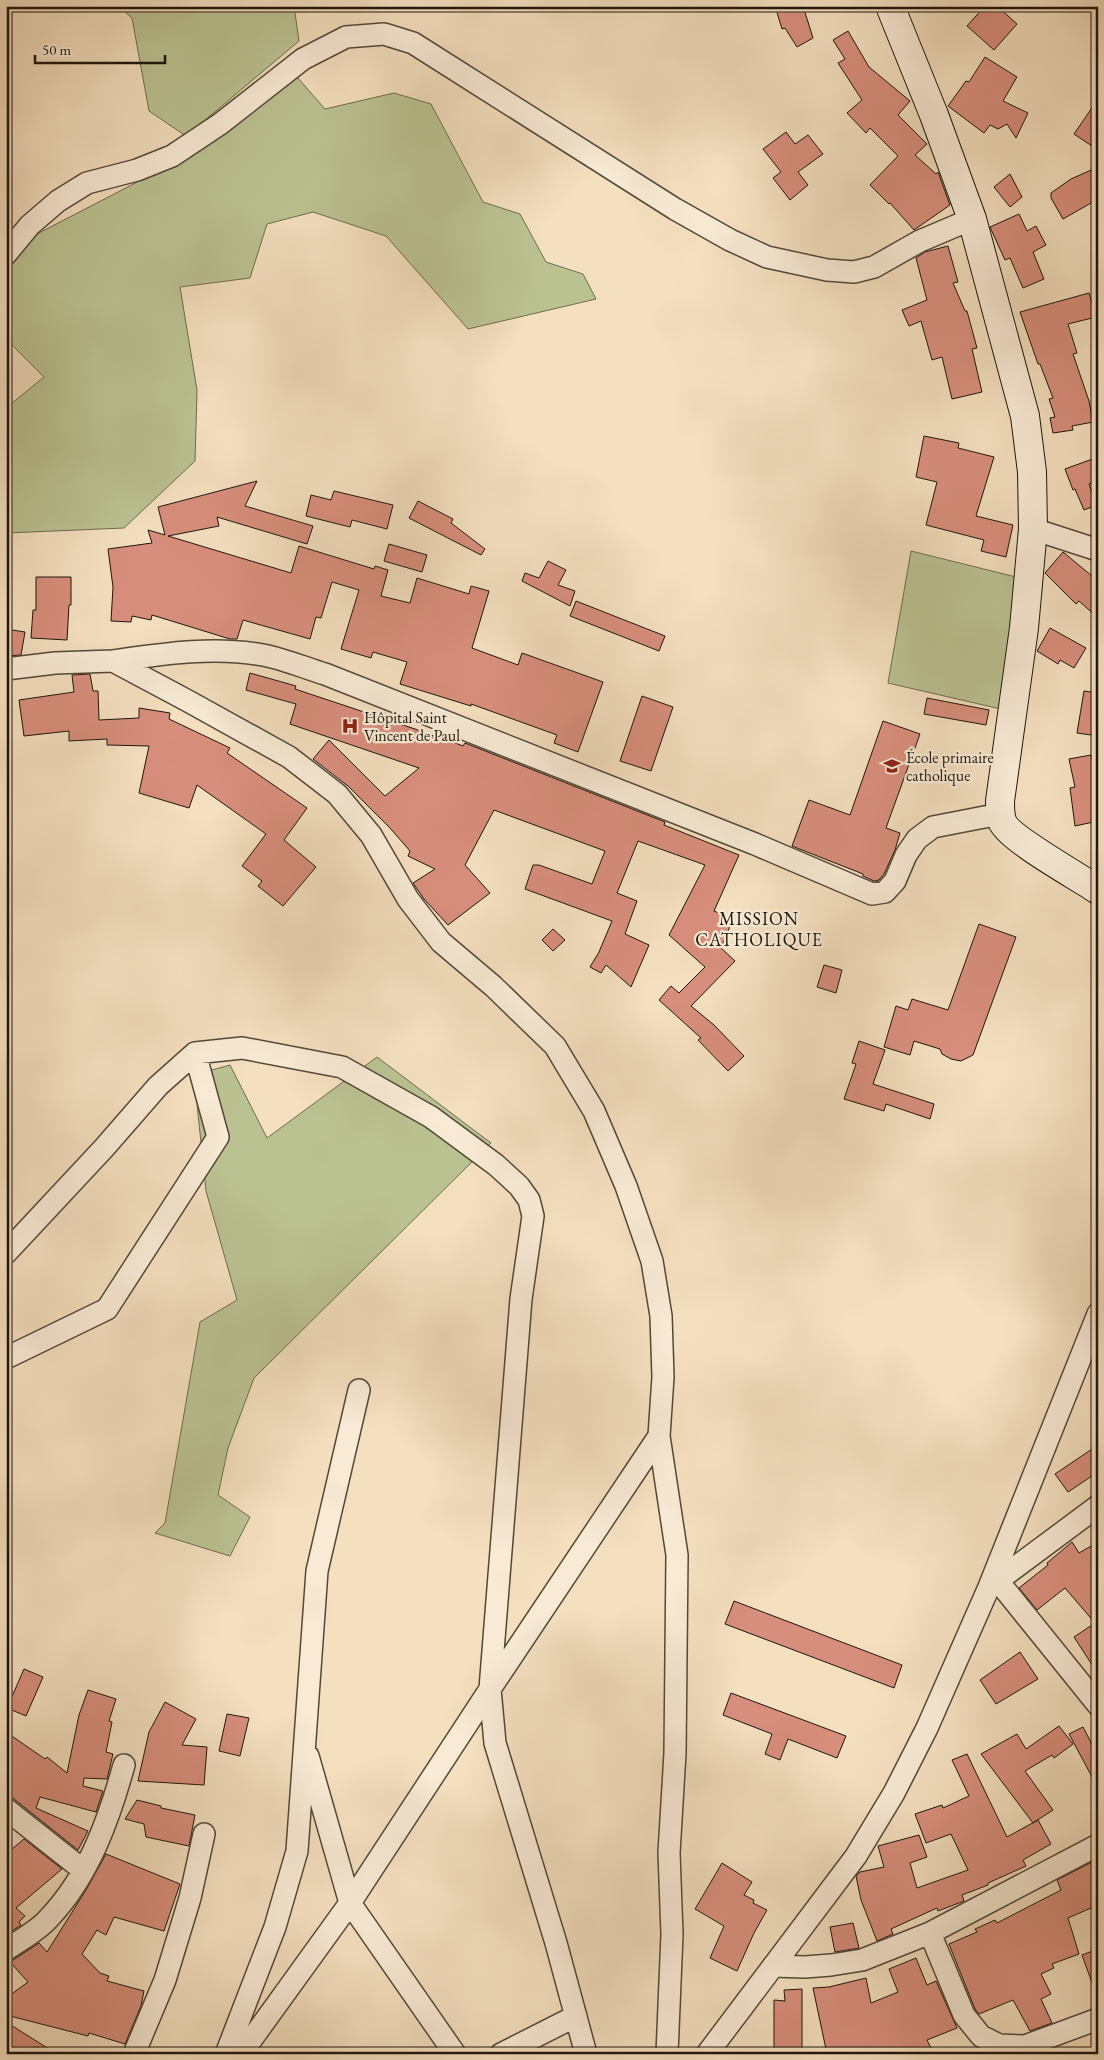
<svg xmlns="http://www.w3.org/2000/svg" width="1104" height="2060" font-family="'EB Garamond',serif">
<rect width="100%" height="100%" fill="#f4dfbf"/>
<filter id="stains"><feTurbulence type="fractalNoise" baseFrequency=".004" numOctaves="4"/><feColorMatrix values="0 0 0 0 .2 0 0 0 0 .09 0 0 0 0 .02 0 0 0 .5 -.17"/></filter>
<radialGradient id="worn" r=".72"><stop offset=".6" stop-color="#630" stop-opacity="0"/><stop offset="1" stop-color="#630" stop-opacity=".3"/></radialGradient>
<path fill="#bbc292" stroke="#6c6c4f" d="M118,6h176l5,35 -113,95 -37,-25 -17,-93z
M297,77l28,32 69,-16 37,11 52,98 37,12 26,48 37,12 13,25 -128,30 -82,-93 -73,-24 -46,12 -17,54 -70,9 17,103 -2,71 -71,67 -118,5v-125l38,-31 -38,-38v-70l31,-35 162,-84z
M911,551l113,28 -19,131 -117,-27z
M377,1057l114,86 -237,235 -26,70 -10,47 32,22 -20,39 -75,-23 10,-10 35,-201 37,-22 -31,-109 -12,-116 36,-10 37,73z"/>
<path fill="#d88e7c" stroke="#1d160c" d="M775,6h28l10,32 -16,9 -12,-19 -3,1z
M985,6h12l20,18 -23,26 -27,-24z
M848,31l21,36 41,34 -12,14 29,29 -12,11 21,19 2,-2 12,33 -36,25 -24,-27 -1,1 -19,-19 28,-29 -28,-28 -4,5 -19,-20 15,-13 -24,-37 7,-4 -12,-19z
M985,57l32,20 -14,24 25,12 -12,25 -9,-14 -9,5 -8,-4 -6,8 -36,-27 18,-25 3,1z
M1098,99v51l-24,-16z
M786,132l9,12 13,-9 15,19 -25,18 10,13 -18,15 -17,-22 8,-6 -18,-23z
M1098,167v32l-35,20 -12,-21v-5l20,-14z
M1010,174l12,23 -12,10 -16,-20z
M1019,214l8,17 9,-5 10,19 -13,7 11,27 -21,9 -13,-30 -5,2 -15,-33z
M948,246l10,36 -5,1 12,28h2l10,37 -5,1 10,43 -30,7 -10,-42 -10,3 -11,-39 -12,5 -7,-16 25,-10 -11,-42 9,-6z
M1089,293l7,24 -28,7 9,29 -4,1 16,47 4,21 -21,4 1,4 -20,3 -3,-15 5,-1 -6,-18 4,-1 -13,-34h-2l-18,-52z
M924,436l35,7 -1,5 36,9 -18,59 37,9 -7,32 -25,-6 3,-11 -58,-15 11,-43 -21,-5z
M1098,457v24l-9,3 8,21 -13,5 -9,-21 -2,1 -8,-21z
M257,481l-12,25 68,20 -6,18 -90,-27 2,9 -51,10 123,37 8,-27 75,23 1,-3 13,4 -7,26 29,7 7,-25 52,16 2,-8 18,5 -17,57 46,17 4,-12 81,29 -25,70 -24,-9 3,-8 -86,-31v2l-71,-22 7,-22 -34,-10 -2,6 -30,-9 18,-59 -27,-8 -11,36 -5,-1 -6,22 -67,-19 -6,19h-7l-78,-24 -1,5 -19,-4 -1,6 -20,-1 2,-34 -5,-38 44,-6 -4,-13 17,5 -7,-28z
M334,491l59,14 -6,24 -35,-9 -2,7 -44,-11 5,-21 20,5z
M418,501l35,18 -2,4 34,26 -4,6 -72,-37z
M389,544l38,11 -5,17 -38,-11z
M1063,552l35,29v37l-19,-17 -3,3 -31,-31z
M548,561l18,9 -8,15 17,6 -5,15 -48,-25 3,-8 14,5z
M36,577h35v28h-2l-2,35 -36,-2 2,-28h3z
M576,601l89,35 -6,15 -89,-35z
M1050,628l36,20 -12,20 -14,-8 -2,4 -21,-13z
M6,629l19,3 -4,23 -15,1z
M250,673l46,13 -1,3 120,40 37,14 1,-1 10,4 2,-3 200,79 -1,3 75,30 -25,56 19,8 -12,29 14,13 -44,45 23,19 30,31 -16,15 -30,-31 3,-2 -42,-38 12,-14 8,7 26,-26 -36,-32 36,-70 -67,-24 -21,52 20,8 -12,33 24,11 -18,42 -25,-22 -5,8 -11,-6 9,-15 13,-31 -87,-32 8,-24h6l53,19 13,-33 -111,-41 -29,55 25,28 -42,32 -24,-26 -11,-16 22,-14 -27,-13 2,-5 -20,-23 -42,-42 -35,-27 16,-19 56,56 34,-28 -129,-44 6,-20 -50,-14z
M90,674l3,17h5l1,29 40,-2v-10l31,5 -1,6 61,29 -3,5 80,55 -23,32 32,27 -33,39 -25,-20 4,-5 -20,-15 24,-32 -69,-49 -8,23 -50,-15 10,-47 -42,-1v-6l-38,2v-10l-45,5 -5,-36 55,-8 -2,-17z
M1084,691l14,2v43l-21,-3z
M642,696l31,11 -22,64 -31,-10z
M927,698l62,12 -3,15 -62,-11z
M883,721l37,13 -34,94 14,5 -5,17 -11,24 -5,6 -5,1 -11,-5v-2l-71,-28 17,-46 41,15z
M1091,755l7,32v34l-23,5 -5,-38 5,-1 -6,-28z
M979,924l37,13 -43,118 -12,6 -10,-2 -9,-5 -2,-5 -26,-8 -4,14 -26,-8 12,-41 12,4 4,-11 36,11z
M553,929l12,11 -12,11 -11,-11z
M824,965l18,5 -6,23 -19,-6z
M859,1041l26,9 -12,34 61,20 -4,15 -44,-15 -2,7 -40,-12 12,-35 -4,-1z
M1098,1445v27l-30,20 -13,-18z
M1072,1542l7,11 19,-11v132l-24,-37 21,-14 -30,-35 -28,22 -18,-22 29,-23 -1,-2z
M734,1601l168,64 -8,23 -169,-64z
M1020,1652l18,27 -42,25 -16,-24z
M24,1669l19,8 -17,39 -19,-8z
M88,1690l28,9 -7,22 3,1 -6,30 7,2 -6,25 -23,-1 -1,8 20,5 -7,21 -56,-15 -4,11 52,23 -10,19 -64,-51 -8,-2v-65l39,27 2,-2 20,16 12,-58z
M731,1693l115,43 -9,22 -49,-19 -8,21 -15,-6 7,-20 -49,-19z
M165,1702l31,17 -14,26 25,2 -3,38 -66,-4 11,-49z
M227,1714l22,4 -9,38 -21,-5z
M1059,1726l14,18 -19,14 -2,-3 -27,16 28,39 -20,13 -52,-69 36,-20 9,15z
M1083,1727l15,29v32l-29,-54z
M967,1754l40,83 31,-17 13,24 -28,16 3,6 -38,17v2l-26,10 2,6 -26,10 -1,-3 -46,21 2,5 -16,7 -16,-41 -5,-24 4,-4 24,-5 -6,-21 41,-11 8,22 -17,6 7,25 51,-18 -17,-36 -25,9 -11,-29 27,-9 1,3 26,-12 -17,-36z
M137,1800l24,6v2l34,7 -6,31 -43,-9 -2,-13 -19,-5z
M24,1839l38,30 -46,39 9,8 -6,6 2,3 -15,10v-81z
M106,1854l74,30 -16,47 -50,-14 -8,18 -9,-5 -15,24 18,19 9,3 -2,5 37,10 -3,15 -16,38 -36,-11 -1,3 -82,-21v-17l22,-16 -18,-20 29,-19 8,9 39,-62z
M1098,1859v46l-30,13 11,36 -27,10 2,4 -13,6 10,20 -10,5 11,24 -22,8 -17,-31 -34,14 -4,-5 -26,-65 28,-12 -2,-3 20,-9 2,3 64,-33 -4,-10z
M722,1863l30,19 -8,13 10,5 -1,3 14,7 -13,23 -17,38 -27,-13 14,-32 -29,-17z
M853,1923l6,25 -24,4 -5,-25z
M1098,1949v44l-2,1 -14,-39z
M916,1958l11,27 9,-4 21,47 -30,12 7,14h-107l-14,-66 16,-1 37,-9 5,25 27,-11 -9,-23z
M802,1989v65h-28v-54l11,1 -1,-11z
M6,2022l51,32h-51z"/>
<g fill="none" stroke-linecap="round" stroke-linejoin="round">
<g stroke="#534839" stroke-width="24">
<path id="street" d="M6,254l24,-29 28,-24 29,-18 50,-13 35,-14 48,-32 83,-65 43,-22 38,-3 29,9 262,166 55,31 37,17 60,13 27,2 20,-5 46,-26 52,-22
M1033,529l65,21
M113,661c49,-7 100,-15 150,-6 21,4 42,13 62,19l430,170 117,50 13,-2 10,-11 11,-26 11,-16 16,-12 67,-13
M6,669l49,-6 58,-2 75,40 101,56 48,37 34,41 37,64 33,43 52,44 62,60 39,65 32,75 26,75 9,55 2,61 -4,59 18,119 -2,198 -6,100 3,81 -5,120
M6,1253l98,-105 54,-62 37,-33 47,-5 100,19 89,50 65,48 23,21 10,14 4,16 -12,83 -31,390 5,54 61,200 30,111
M6,1358l101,-49 111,-172 -23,-84
M998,1581l100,124
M989,1587l109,-81
M308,1756l42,147 105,151
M6,1809l77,61
M930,1933l34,82 17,21 18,9 26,1 73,-27
M6,1950c14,-10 32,-19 43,-32 40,-42 60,-99 75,-153
M773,1966l32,1 26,-2 31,-5 68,-27 168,-88
M134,2054l31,-74 25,-82 14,-64
M226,2054l49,-127 22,-76 20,-280 42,-181
M241,2054l109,-151 140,-214 169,-253
M501,2054l75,-38
M707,2054l149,-198 38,-63 33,-65 62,-141 109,-273"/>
</g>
<g stroke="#1d160c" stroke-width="30">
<path id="secondary" d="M890,6l44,109 38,104 53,197 7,56 1,57 -9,99 -24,173c0,6 0,14 2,20 6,17 77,56 96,69"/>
</g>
<use href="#street" stroke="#f8ead5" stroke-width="21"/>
<use href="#secondary" stroke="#f8ead5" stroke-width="28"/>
</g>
<defs>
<g id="hospital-bare" transform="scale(1.35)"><path d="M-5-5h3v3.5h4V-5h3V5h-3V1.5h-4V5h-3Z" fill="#8f2418" stroke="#f8ead5" stroke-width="2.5" paint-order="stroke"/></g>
<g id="school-bare" transform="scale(1.35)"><path d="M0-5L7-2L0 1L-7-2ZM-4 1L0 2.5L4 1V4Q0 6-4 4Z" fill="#8f2418" stroke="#f8ead5" stroke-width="2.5" paint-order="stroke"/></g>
</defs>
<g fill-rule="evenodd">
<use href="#hospital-bare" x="350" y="726"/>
<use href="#school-bare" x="892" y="766"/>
</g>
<g text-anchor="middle" stroke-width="4.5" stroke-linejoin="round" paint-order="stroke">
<g font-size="16" fill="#1d160c" stroke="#f8ead5" text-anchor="start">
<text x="364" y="723">Hôpital Saint<tspan x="364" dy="18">Vincent de Paul</tspan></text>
<text x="906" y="763">École primaire<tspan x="906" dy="18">catholique</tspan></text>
</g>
<g font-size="18" letter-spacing="1" fill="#1d160c" stroke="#f8ead5">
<text x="759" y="925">MISSION<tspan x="759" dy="21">CATHOLIQUE</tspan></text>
</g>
</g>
<rect width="1104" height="2060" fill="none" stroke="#f4dfbf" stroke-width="25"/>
<rect x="8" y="8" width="1089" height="2045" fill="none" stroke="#1d160c" stroke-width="2.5"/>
<rect x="12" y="12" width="1079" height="2035" fill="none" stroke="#1d160c"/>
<path d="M35 55v8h130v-8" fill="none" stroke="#1d160c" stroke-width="2.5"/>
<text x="42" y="55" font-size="15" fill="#1d160c" stroke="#f8ead5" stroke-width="4" paint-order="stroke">50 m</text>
<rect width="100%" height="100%" filter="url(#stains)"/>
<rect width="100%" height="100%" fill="url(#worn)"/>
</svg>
